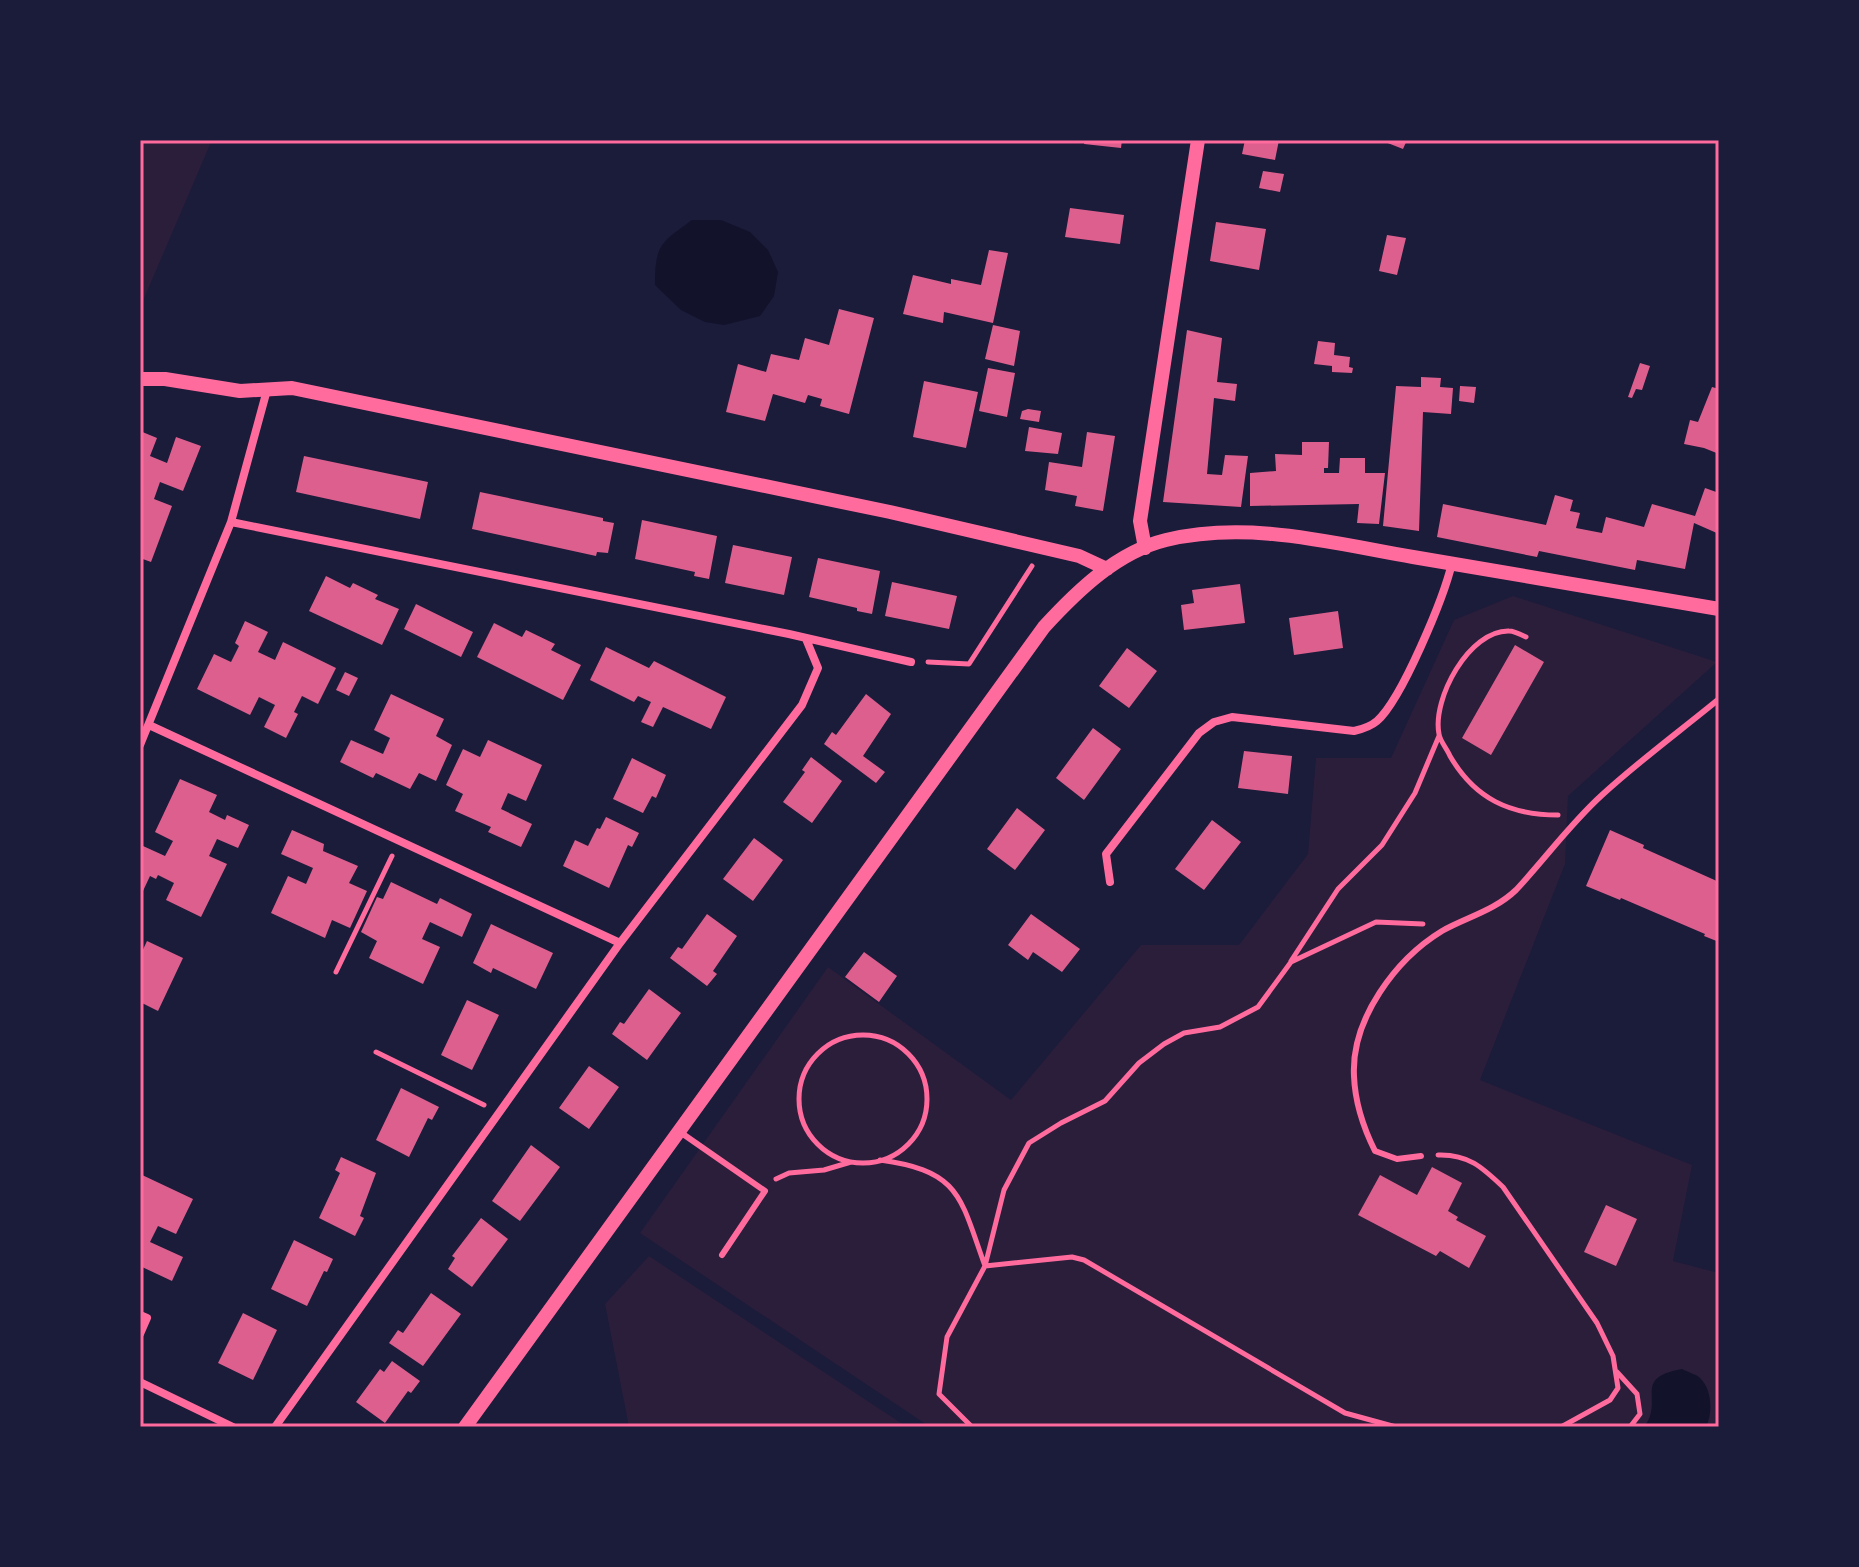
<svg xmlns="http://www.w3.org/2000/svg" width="1859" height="1567" font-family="Spectral,serif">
<rect width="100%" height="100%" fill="#1b1b3a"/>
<path fill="#2a1e3b" d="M140,140h72l-72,168z
M1513,596l204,66 -149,134 -3,68 -85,216 212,85 -19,96 46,12v154h-789l-290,-194 188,-266 183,133 130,-155h98l69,-91 8,-96h75l63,-138z
M649,1256l258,171h-278l-24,-123z"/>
<path fill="#12122b" d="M692,220h29l29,12 18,18 10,22 -4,24 -14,20 -36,9 -19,-3 -24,-12 -26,-25c0,-41 6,-42 37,-65z
M1682,1369c5,3 14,5 18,9 12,11 13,35 6,49h-62c21,-27 -13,-49 38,-58z"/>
<path fill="#dd5f8e" d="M1085,140h37l-1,8 -37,-4z
M1245,140h34l-4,20 -33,-6z
M1380,140h27l-4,9z
M1263,171l21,3 -4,18 -21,-4z
M1070,208l54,7 -4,29 -55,-7z
M1216,222l50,7 -7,41 -49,-9z
M1387,235l19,3 -9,37 -18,-4z
M989,250l19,3 -15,70 -49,-11 -1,11 -40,-9 10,-39 38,9v-5l30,6z
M839,309l35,9 -25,96 -29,-8 2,-7 -14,-4 -3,8 -32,-9 -8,27 -39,-9 12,-48 28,8 5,-18 28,6 6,-22 24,7z
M993,325l27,6 -6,35 -29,-7z
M1187,330l35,8 -5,44 20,2 -2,17 -21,-3 -7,76 15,1 3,-20 23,1 -7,51 -78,-5z
M1318,341l17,2 -1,12 16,2 -1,10 4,1 -1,5 -20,-1v-6l-18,-2z
M1640,363l10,3 -8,24 -6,-1 -4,9 -4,-1z
M988,368l27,5 -8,44 -28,-6z
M1421,377l20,1 -1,9 13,1 -2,26 -28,-2 -4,119 -36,-5 13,-140 25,1z
M924,381l54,11 -12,56 -53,-11z
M1460,386l16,1 -2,16 -15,-2z
M1712,387l7,2v65l-15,-6 -20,-4 6,-24 8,2z
M1028,409l13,2 -2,11 -19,-3 2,-8z
M1029,427l33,6 -4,21 -33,-3z
M140,431l17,7 -7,18 17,7 9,-26 25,9 -18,45 -23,-9 -6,17 18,7 -21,56 -11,-4z
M1087,432l28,4 -12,75 -28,-5 2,-10 -32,-6 4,-28 33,5z
M1302,442h27l-1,26h-4v5h15l1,-15h25v15h20l-6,51 -22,-1 2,-19 -109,2v-33l26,-2 -1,-17 27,1z
M304,456l124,26 -8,37 -124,-27z
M1705,488l14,5v41l-25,-11 -9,46 -48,-9 -2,10 -96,-19 -2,6 -100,-20 6,-33 103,21 9,-30 18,5 -3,11 10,2 -4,15 26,5 4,-16 38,10 8,-23 43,12z
M480,492l123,26v3l11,2 -6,30 -11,-1 -1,4 -124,-27z
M642,520l75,16 -8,43 -15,-3 1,-4 -60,-13z
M733,545l59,12 -8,38 -59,-12z
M818,558l62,13 -8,43 -15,-3v-3l-48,-11z
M326,576l24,12 3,-5 25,12 -3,4 24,10 -17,36 -73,-34z
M892,582l65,14 -8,33 -64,-13z
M1240,584l5,39 -61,7 -3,-25 13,-2 -2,-13z
M416,604l57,28 -12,25 -57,-28z
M1338,611l5,37 -49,7 -5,-37z
M245,621l23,11 -10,20 17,8 8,-18 53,26 -18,36 -16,-8 -8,16 4,2 -12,24 -22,-11 11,-22 -16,-8 -9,18 -53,-26 17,-35 17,8 8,-16 -4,-3z
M494,623l28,14 4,-7 29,14 -4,6 30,15 -18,35 -86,-43z
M1515,645l29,17 -53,93 -29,-17z
M606,647l43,21 5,-7 72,36 -15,32 -48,-22 -10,20 -12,-5 10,-20 -13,-6 -4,6 -44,-22z
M1127,648l30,23 -28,37 -30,-22z
M345,672l13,6 -9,18 -13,-6z
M391,694l53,25 -8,17 16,9 -16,36 -17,-8 -9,16 -34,-16 -3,5 -33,-16 11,-22 32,14 7,-16 -16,-8z
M866,694l25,20 -28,42 22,16 -9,11 -52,-39 8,-12 4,3z
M1093,728l28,21 -37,51 -28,-22z
M488,740l54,25 -16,36 -18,-8 -7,16 31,15 -11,23 -33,-15 3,-5 -36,-16 8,-17 -17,-9 17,-36 17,8z
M1244,751l48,5 -4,38 -50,-6z
M811,757l31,24 -30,42 -29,-21 22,-30 -3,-2z
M632,758l34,17 -10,23 -4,-2 -9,17 -30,-14z
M180,779l37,16 -8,17 16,8 2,-5 22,10 -11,23 -21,-9 -8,17 18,8 -26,53 -35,-17 8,-17 -16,-8 -2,4 -6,-3 -7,15 -3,-1v-37l3,-7 22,10 8,-15 -18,-9z
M1017,808l28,22 -30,40 -28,-21z
M606,817l33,16 -7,14 -4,-2 -19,43 -46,-22 12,-26 13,6 9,-18 3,1z
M1212,820l29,22 -37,48 -29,-21z
M292,830l32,14 -1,7 35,15 -9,17 18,8 -17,37 -18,-8 -7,18 -54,-25 17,-37 18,8 7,-16 -32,-14z
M1610,830l34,15 -1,3 76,34v60l-15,-6 1,-2 -84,-36 -1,2 -34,-14z
M754,838l29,22 -30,41 -30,-22z
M391,882l46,22 3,-6 32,16 -10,23 -32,-15 -8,17 18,8 -17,37 -54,-26 8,-17 -16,-9 16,-35 6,2z
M707,914l30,22 -24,35 4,3 -10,12 -37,-28 8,-11 4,2z
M1031,914l49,35 -18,23 -29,-20 -5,8 -20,-15z
M491,924l62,29 -17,36 -43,-21 -2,5 -18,-10z
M147,941l36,17 -25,53 -18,-9v-46z
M864,952l33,24 -18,26 -34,-25z
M649,989l32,24 -34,47 -35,-26 8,-12 4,2z
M467,1000l32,15 -27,55 -31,-15z
M589,1066l30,21 -30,42 -30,-21z
M401,1088l38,19 -7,13 -4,-2 -19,39 -33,-17z
M531,1145l29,22 -40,54 -28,-20z
M341,1157l35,16 -16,43 4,2 -9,18 -36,-18 21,-45 -5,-3z
M1432,1167l30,16 -14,28 10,6 -2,3 30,16 -17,32 -29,-17 -4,5 -78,-41 22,-40 37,20z
M140,1174l53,25 -17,35 -18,-8 -8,16 33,15 -11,24 -32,-15 2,-5 -2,-1z
M1606,1205l31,14 -21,47 -32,-14z
M481,1218l27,21 -36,48 -24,-18 7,-11 -3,-2z
M294,1240l39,19 -6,13 -3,-1 -17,35 -36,-17z
M431,1293l30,21 -38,52 -34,-23 9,-13 5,3z
M243,1313l34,17 -24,50 -35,-17z
M392,1361l28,20 -9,12 -3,-2 -23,32 -29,-21 24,-33 4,3z"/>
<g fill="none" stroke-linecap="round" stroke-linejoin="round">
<path stroke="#ff6b9d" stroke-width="5" d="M1526,637c-4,-2 -12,-6 -17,-6 -40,-1 -77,68 -70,103 1,7 8,15 11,22 25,43 60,59 108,59
M928,662l41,2 63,-98
M1291,961l47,-72 44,-44 33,-52 24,-57
M336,972l56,-116
M799 1099a64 64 0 1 1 128 0a64 64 0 1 1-128 0Z
M376,1052l108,53
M1438,1155c30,-1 44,12 65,32l94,136 16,33 5,32 -8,12 -49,27
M880,1160c81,11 80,37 105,106l87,-9 12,3 261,153 51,14
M776,1179l13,-6 35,-3 27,-8
M1617,1372l20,22 3,20 -10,13
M972,1427l-33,-33 8,-57 38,-71 19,-76 25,-47 32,-20 44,-22 34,-38 25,-19 20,-11 36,-6 38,-20 33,-45 85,-40 47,2"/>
<path stroke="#ff6b9d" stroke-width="6" d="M680,1132l85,59 -43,64
M1421,1156l-24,3 -22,-8c-12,-24 -20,-49 -21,-75 -3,-57 42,-117 88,-145 25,-14 52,-20 74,-41 29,-31 54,-66 86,-95 37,-34 78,-64 117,-96"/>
<path stroke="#ff6b9d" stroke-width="8" d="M231,522l558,112 122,28
M149,725l471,218
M140,745l91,-223 36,-132
M1110,882l-4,-28 93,-121 15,-11 18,-5 122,14c9,-2 16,-4 23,-10 25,-22 67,-124 75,-158
M140,1315l7,3 -7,16
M140,1382l93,45
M275,1427l345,-484 182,-238 16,-37 -12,-29"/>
<path stroke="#ff6b9d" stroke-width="14" d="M140,379h25l75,12 52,-3 598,124 189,44 28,13
M1145,548l-5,-27 58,-381
M465,1427l579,-800c33,-36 73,-75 122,-87 82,-20 166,3 247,17 102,17 204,34 306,52"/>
</g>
<rect width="1859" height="1567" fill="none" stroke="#1b1b3a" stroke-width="284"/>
<rect x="142" y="142" width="1575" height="1283" fill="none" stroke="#ff6b9d" stroke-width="3"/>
</svg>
